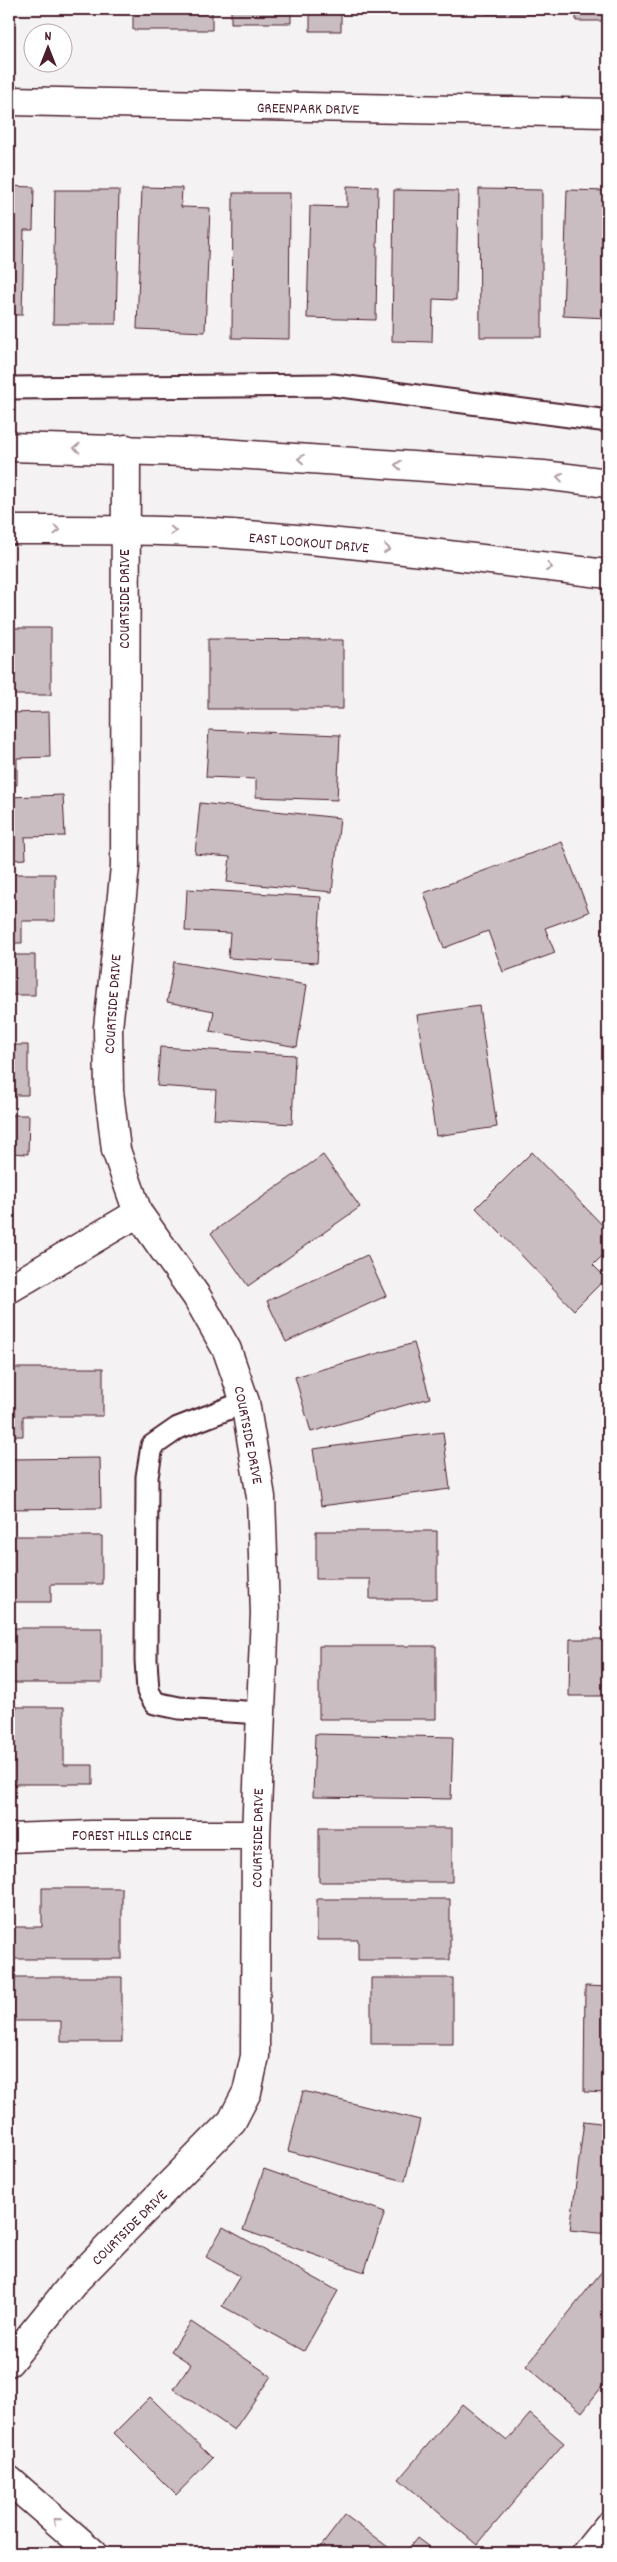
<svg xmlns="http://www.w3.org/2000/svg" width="617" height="2562" font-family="Dekko,sans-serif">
<rect width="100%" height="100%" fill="#f4f2f2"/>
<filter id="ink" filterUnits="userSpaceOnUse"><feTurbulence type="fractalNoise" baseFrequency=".02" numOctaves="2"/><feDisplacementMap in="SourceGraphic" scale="10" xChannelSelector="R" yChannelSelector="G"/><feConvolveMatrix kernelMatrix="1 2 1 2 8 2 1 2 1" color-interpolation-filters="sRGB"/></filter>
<g filter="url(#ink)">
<path fill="#cabdc1" stroke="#4a1f2b" d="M42,9h65v1h-65z
M133,9h79v21h-79z
M231,9h60v14h-60z
M310,9h31v22h-31z
M399,9h64l1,3 -65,1z
M487,9h69v5h-69z
M576,9h32v12h-32z
M9,186l25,1 -1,43h-9l-2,85h-13z
M347,186l31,1 -2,133 -69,-2 3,-112 37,1z
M142,187l40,1 -1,19 29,1 -5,124 -68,-3z
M479,189l63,1v147h-62z
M55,190h64l-3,134h-63z
M394,190l64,1 -2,109 -23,-1 -1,43 -40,-1z
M567,190l41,1v127l-45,-2z
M233,193h57l-1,146 -57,-1z
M9,628h42v67h-42z
M208,639l135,1v69h-135z
M49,712l1,45 -33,1v27h-8v-72z
M209,730l131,5 -3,65 -81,-3v-18l-50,-2z
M63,795l2,41 -40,1 1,22 -17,1v-63z
M200,803l140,15 -8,74 -105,-10 3,-25 -35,-3z
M562,842l27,70 -44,16 10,25 -52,19 -15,-41 -44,17 -20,-55z
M9,874h46v47h-33v22h-13z
M187,889l134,8 -4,66 -89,-5 2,-25 -45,-2z
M9,955h26v40h-26z
M174,962l133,23 -10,62 -87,-16 4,-20 -47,-9z
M479,1006l18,121 -61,9 -19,-121z
M9,1045h19v50h-19z
M160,1047l135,8 -3,69 -78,-5 2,-29 -59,-4z
M9,1115h20l-1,39 -19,-1z
M532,1152l76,79v19l-15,15 13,13 -32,32 -98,-102z
M323,1155l37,52 -112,79 -37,-53z
M367,1255l19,41 -100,46 -19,-41z
M414,1343l16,55 -119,34 -16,-55z
M9,1368h94v48h-80v20h-14z
M443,1432l7,57 -129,17 -8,-57z
M100,1458l1,50 -92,1v-50z
M316,1531h121v68h-67v-20h-54z
M9,1536h93v48h-51v18h-42z
M9,1628h93v55h-93z
M570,1639h38v57h-39z
M319,1646h117v73h-117z
M9,1707h55v58h29v19h-84z
M315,1734l138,3 -2,62 -138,-2z
M319,1828h133v54h-133z
M42,1888h80v71h-113v-32h33z
M317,1899h133v61h-92v-20h-41z
M9,1977h113v65h-61v-21h-52z
M371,1978h82v66h-82z
M585,1986l23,1v106l-24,-1z
M303,2091l117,29 -15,61 -117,-30z
M584,2121l24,3v110l-38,-4z
M264,2169l121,43 -21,60 -121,-42z
M223,2227l115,64 -34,60 -82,-45 18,-30 -34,-19z
M603,2270l5,4v105l-26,33 -56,-46z
M191,2322l80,54 -37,54 -60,-41 17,-25 -20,-13z
M150,2397l62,61 -36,37 -62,-62z
M462,2404l45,37 23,-27 34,29 -87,102 -78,-66z
M345,2515l51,38h-80z
M417,2538l20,15h-32z"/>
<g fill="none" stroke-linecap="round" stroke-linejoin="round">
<g stroke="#4a1f2b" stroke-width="25">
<path id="lane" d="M9,388l324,-3 275,36
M245,1402l-67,26 -26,18 -5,31 -1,183 2,31 7,12 24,5 83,5"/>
</g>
<g stroke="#4a1f2b" stroke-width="31">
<path id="street" d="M9,101l599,12
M9,1289l129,-76
M9,1838l83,-3h164
M9,2362l67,-82 156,-159 15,-29 8,-36 1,-221 9,-222 -4,-116 -16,-95 -18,-52 -30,-53 -59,-84 -22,-63 -7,-59 -1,-63 17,-161 1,-418
M586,2553l22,-27"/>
</g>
<g stroke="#4a1f2b" stroke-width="31">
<path id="secondary" d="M9,447l213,6 321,22 65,8
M9,530c69,0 138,-1 208,3 131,8 261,26 391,41
M9,2480l84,73"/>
</g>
<use href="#lane" stroke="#fff" stroke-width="21"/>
<use href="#street" stroke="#fff" stroke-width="28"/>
<use href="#secondary" stroke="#fff" stroke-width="28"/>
</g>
<defs><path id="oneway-chevron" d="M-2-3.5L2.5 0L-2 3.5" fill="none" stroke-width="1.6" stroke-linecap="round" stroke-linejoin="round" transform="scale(1.25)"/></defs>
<g stroke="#ae9aa0">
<use href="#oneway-chevron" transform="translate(77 448) rotate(-179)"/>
<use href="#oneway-chevron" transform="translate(301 459) rotate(-176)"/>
<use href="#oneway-chevron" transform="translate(398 465) rotate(-176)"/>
<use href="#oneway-chevron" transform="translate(560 477) rotate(-173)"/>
<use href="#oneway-chevron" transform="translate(57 530)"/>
<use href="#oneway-chevron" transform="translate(173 531) rotate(2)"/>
<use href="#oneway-chevron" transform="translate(387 549) rotate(6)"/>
<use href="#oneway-chevron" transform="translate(549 567) rotate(7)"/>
<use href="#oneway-chevron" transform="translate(56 2521) rotate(-139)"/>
</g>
</g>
<g text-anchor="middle" stroke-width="5" stroke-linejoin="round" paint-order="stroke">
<g font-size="15" fill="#4a1f2b" stroke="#fff">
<text transform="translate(308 108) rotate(1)" y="5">GREENPARK DRIVE</text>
<text transform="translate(309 542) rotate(5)" y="5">EAST LOOKOUT DRIVE</text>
<text transform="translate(124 599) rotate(-90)" y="5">COURTSIDE DRIVE</text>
<text transform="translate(112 1004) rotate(-86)" y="5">COURTSIDE DRIVE</text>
<text transform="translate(249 1435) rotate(79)" y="5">COURTSIDE DRIVE</text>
<text x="132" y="1840">FOREST HILLS CIRCLE</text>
<text transform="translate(257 1838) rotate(-89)" y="5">COURTSIDE DRIVE</text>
<text transform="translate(129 2227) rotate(-45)" y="5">COURTSIDE DRIVE</text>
</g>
</g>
<rect width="617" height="2562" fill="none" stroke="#fff" stroke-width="30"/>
<rect x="15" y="15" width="587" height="2532" fill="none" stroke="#4a1f2b" stroke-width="2" filter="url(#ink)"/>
<g transform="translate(48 48)"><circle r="24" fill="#ffffff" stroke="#b7a5aa"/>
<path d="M0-4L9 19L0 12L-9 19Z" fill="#4a1f2b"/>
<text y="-8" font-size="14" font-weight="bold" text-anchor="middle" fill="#4a1f2b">N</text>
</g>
</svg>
